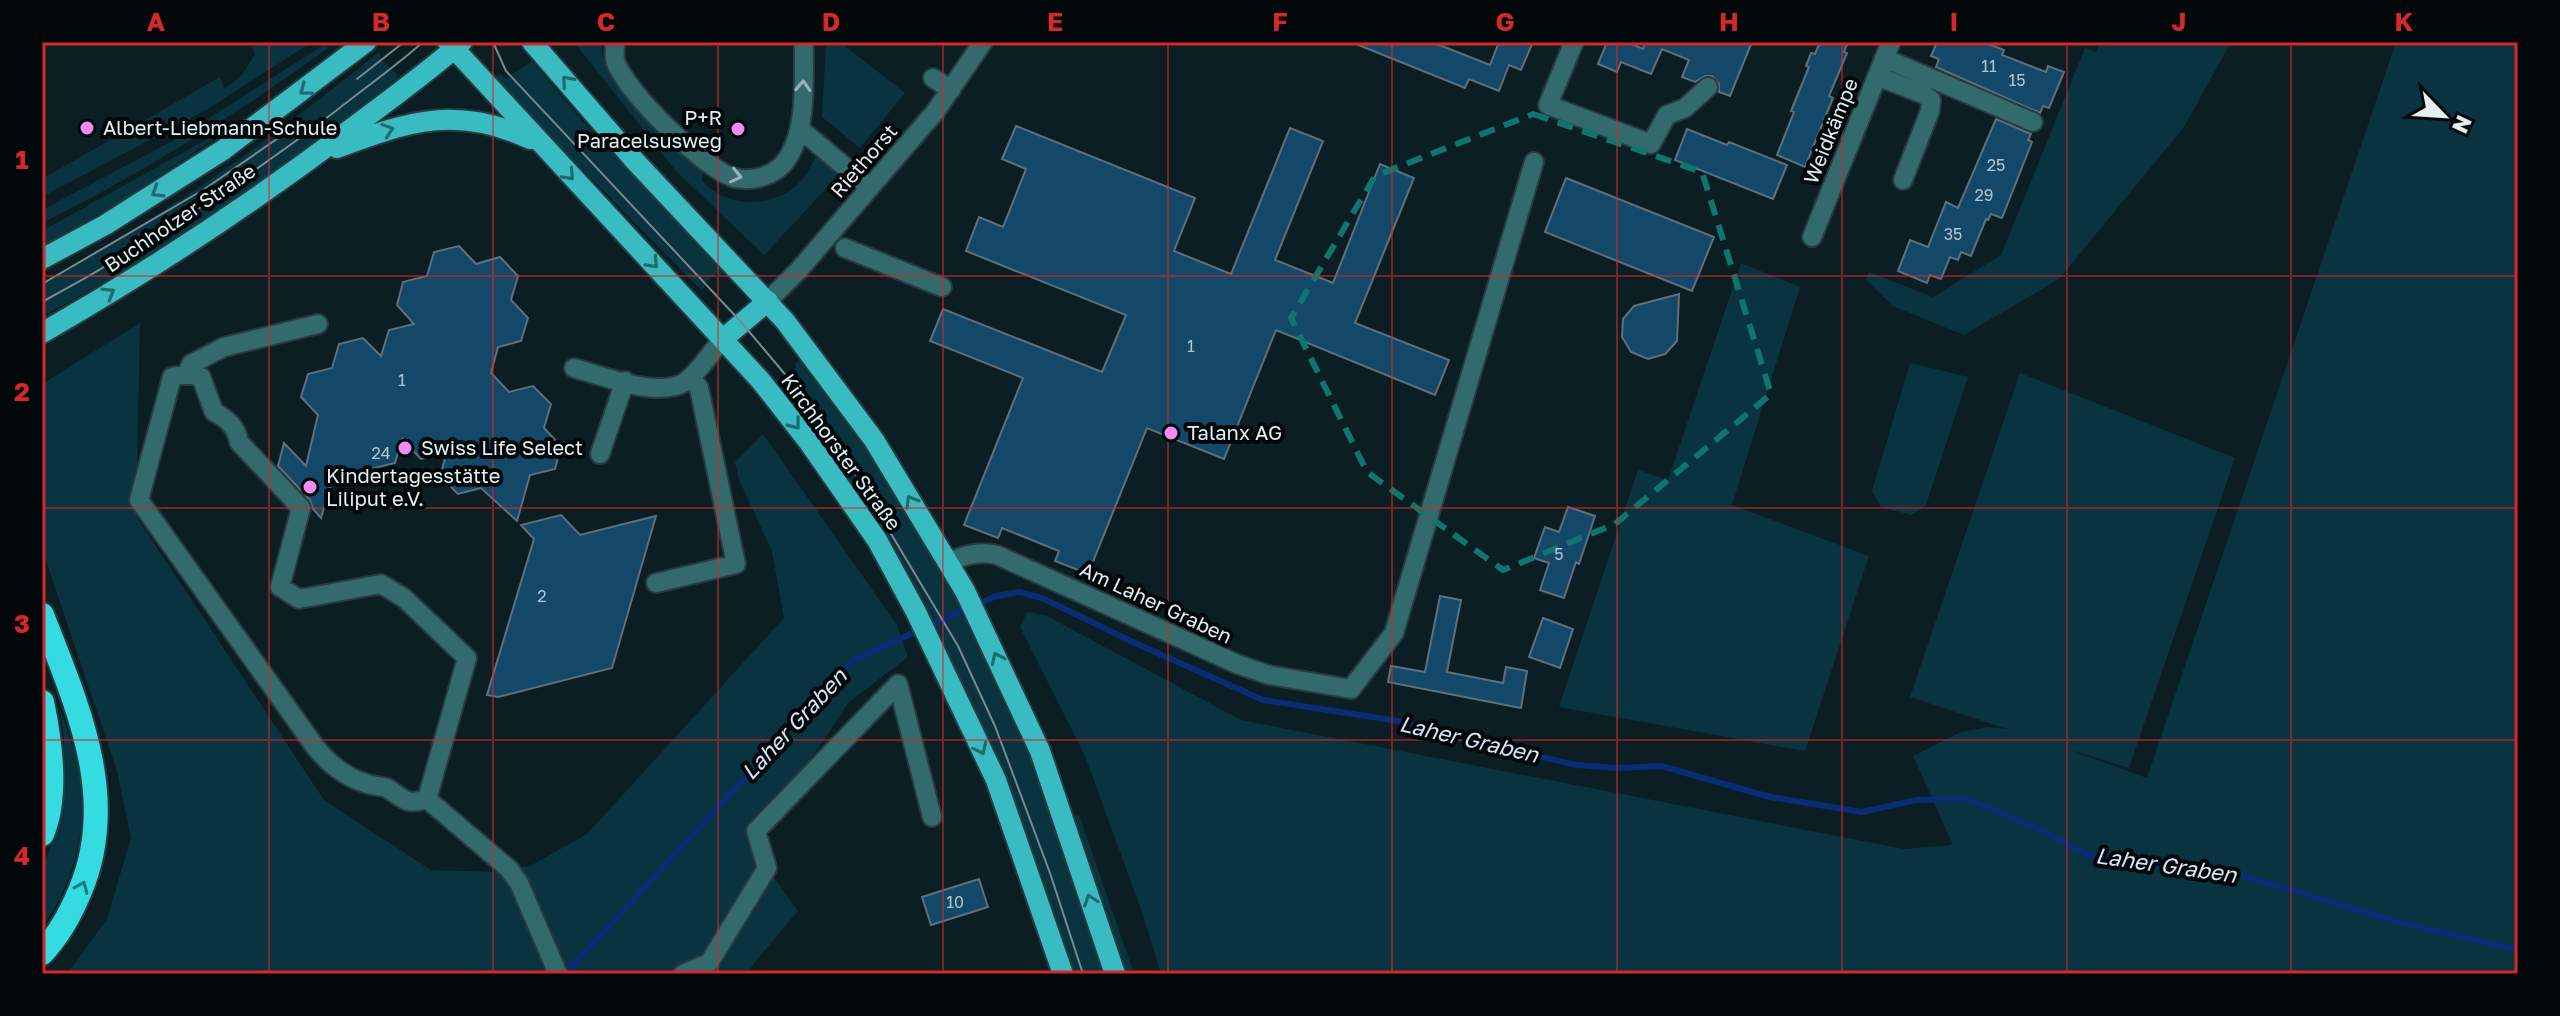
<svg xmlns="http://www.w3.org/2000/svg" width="2560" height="1016" font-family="'Golos Text',sans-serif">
<rect width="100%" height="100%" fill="#0b1e23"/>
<path fill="#09333e" d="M250,42h62l-106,68 -164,87v-18l178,-102 4,12 18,-14 13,-21z
M574,42h27l2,17 5,-1 22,42 12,16 61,52 -1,13c24,26 67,28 94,5 10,-9 16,-21 21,-33l22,22 -75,80 -87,-83z
M826,42h14l65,51 -45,55 -38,-31z
M2100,42h131l-47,85 -125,152 -95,56 -71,-29 -27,-26 3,-8 64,25 68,-42 84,-207 11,4z
M2396,42h122v932h-1357l-18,-59 -58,-159 -65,-129 7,-15 18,3 196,105 663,129 49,-4 -40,-89 48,-24 27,-5 19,2 -97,-32 110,-324 215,85 -106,310 -64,-20 82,30z
M325,44l3,4c-91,66 -185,125 -286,175v-13l136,-72z
M379,52l2,7 18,18c-44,33 -87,68 -132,100 -72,52 -148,98 -225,140v-35c121,-64 231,-144 337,-230z
M532,61l52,62 141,147 -5,6 -3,-3 -13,11 1,3 -4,3 -209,-212 8,-4 6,5z
M211,137l2,3 -87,58 -84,49v-16z
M1741,263l59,24 -68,218 137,51 -64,195 -246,-44 79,-237 30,10z
M140,323l-4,193 188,284 107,70 62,2 37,-6 57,-32 197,-216 -12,-67 -33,-71 -4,-18 28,-28 134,191 11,32 -60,46 -68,103 -23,25 10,37 31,43 -53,63h-678l40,-55 24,-81 -14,-67 -75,-222v-165z
M799,360l66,86 41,64 55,96 76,165 69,203h-34c-19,-55 -36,-112 -57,-167 -58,-154 -140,-296 -240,-426l21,-14 -1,-3z
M1910,363l58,14 -42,128 -15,10 -30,-8 -9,-16z
M59,706c8,23 18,48 22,72 7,49 -8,110 -39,148v-58l15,-37 6,-28 1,-63z
M1078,815l2,2 54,157h-8l-51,-158z"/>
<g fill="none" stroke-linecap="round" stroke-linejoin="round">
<path stroke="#092c74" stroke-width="6" d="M565,974l288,-314 143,-64 23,-4 23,6 93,45 128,57 135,21 57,16 121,28 43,3 42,-2 109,31 92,15 55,-12 51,-1 71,30 49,26 58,10 70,3 190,56 112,26"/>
</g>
<path fill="#144869" stroke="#5f6f7b" stroke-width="2" d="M1351,42h81l58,23 9,-23h34l-12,28 -12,-5 -10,26 -30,-12 -4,9z
M1607,42h20l16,7 2,-7h107l-22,54 -11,-4v-8l-7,-8h-7l-10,6 -13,-5 7,-17 -27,-11 -11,25 -30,-12 -4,10 -19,-8z
M1820,42h28l-4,10 3,1 -18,43 4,2 -28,69 -28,-12 17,-43 -3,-1 18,-44 -3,-1 5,-13 4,1z
M1937,42h47l20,8 -2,5 44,17 2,-6 16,6 -15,36 -6,-2 -3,7 -104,-46 3,-8 -8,-3z
M1996,119l35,15 -3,6 4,2 -30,76 -11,-4 -3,6 -2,-1 -15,37 -10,-4 -3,8 -8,-3 -9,22 -11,-4 -3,8 -29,-12 12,-31 18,7 18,-45 12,6z
M1016,126l179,72 -21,53 57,23 59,-146 33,13 -48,119 58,23 47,-119 34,14 -59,145 94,37 -14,35 -159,-65 -52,129 -77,-31 -59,146 -33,-13 4,-10 -57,-23 -4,10 -34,-13 59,-147 -93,-37 13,-32 159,63 24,-57 -160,-64 13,-34 24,10 23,-58 -24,-10z
M1687,129l40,16 2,-3 58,23 -14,34 -98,-39z
M1566,178l148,59 -22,54 -147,-59z
M459,246l17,18 24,-7 18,19 -7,24 17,18 -7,23 -23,6 -7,26 18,19 24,-6 18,18 -7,24 17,18 -6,23 -25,6 -13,46 -36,-33 -23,6 -18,-18 7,-24 -26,7 -19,-20 -7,24 -62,15 -12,40 -8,-9 -3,-9 -32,-34 6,-23 22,23 12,-51 -17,-18 7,-23 24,-6 7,-24 24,-6 18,18 8,-26 25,-6 -17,-19 6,-23 24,-6 7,-24z
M1679,294l-2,47 -12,13 -17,5 -17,-7 -9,-15 1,-18 11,-13z
M1568,507l27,9 -16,48 -3,-2 -12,36 -24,-8 9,-27 -15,-5 11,-31 14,5z
M561,515l19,20 76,-19 -44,152 -114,29 -11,-2 47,-156 -13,-14z
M1440,596l21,4 -14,72 56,11 3,-16 21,4 -6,37 -133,-26 3,-16 34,6z
M1543,618l30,11 -13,39 -31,-11z
M979,879l9,28 -57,18 -9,-28z"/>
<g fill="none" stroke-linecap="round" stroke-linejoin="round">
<g stroke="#293b40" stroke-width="22">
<path id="minor" d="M615,42c0,5 -1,13 0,18 9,30 82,100 110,114 21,11 51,4 64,-18 19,-32 14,-78 15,-114
M1574,42l-26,63 103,39 16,-29 18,-7 23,-21
M1884,58l149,64
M1877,76l46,18 8,6 -1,11 -27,69
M933,78l18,12
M800,129l70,59
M1812,237l79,-195
M845,248l97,39
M768,301l30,-30 137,-159 48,-70
M574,368c30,8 84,31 111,14 14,-10 26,-30 38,-43
M187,374l4,-10 33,-17 94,-23
M600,454l25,-73
M947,562c17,-6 32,-12 50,-7l240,109 32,11 82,14 43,-56 140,-471
M656,583l80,-19 -37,-176 -8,-11
M427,799l40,-141 -63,-60 -23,-14 -82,15 -19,-12 21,-79 -62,-66c-3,-15 -11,-23 -25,-30l-13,-35 -14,-3 -15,3 -33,123 177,248c14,17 31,30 52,36 6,2 13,2 19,4 17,10 17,18 40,11l82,70 10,14 39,91
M683,974l26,-11 58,-95 -11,-37 142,-147 34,133"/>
</g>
<g stroke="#293b40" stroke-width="24">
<path id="major" d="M448,42l313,339 47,60 69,99 39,72 80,168 67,194
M532,42l103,119 150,160 89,119 91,151 75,160 75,223
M337,148c72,-27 120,-43 193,-9
M42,259l63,-34 118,-75 143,-108
M42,333c108,-62 211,-130 310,-205 37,-28 75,-55 110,-86
M723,339l45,-38"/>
</g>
<g stroke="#293b40" stroke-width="28">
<path id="highway" d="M42,615c34,88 78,182 38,276 -9,22 -21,44 -38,62
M42,702c8,38 16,95 0,132"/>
</g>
<use href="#minor" stroke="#336a6c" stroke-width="18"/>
<use href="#major" stroke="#38bcc1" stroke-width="20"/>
<use href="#highway" stroke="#34dce2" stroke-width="24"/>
<path stroke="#7a898d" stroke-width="2" d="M493,42l13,29 236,252 47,56 67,96 102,171 37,80 55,147 33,101
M357,79l47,-37
M42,284l161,-94 100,-69
M42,302c104,-56 201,-120 295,-192 29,-23 59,-44 86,-68"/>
</g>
<defs><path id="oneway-chevron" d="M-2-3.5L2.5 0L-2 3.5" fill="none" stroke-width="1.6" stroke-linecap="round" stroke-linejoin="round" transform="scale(2)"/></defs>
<g stroke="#206b6e">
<use href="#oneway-chevron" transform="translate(567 81) rotate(-131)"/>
<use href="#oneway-chevron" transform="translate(305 90) rotate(143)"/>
<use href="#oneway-chevron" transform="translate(388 130) rotate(-18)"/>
<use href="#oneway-chevron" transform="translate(569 175) rotate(47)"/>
<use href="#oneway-chevron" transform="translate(157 192) rotate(148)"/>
<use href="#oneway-chevron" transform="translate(653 263) rotate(47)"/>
<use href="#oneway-chevron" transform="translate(109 293) rotate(-31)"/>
<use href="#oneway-chevron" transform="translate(795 424) rotate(52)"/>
<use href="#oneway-chevron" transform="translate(911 501) rotate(-121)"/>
<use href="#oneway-chevron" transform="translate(997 658) rotate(-115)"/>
<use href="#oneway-chevron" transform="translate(981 749) rotate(65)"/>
<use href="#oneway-chevron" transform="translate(1090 900) rotate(-109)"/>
</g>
<g stroke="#94b3b6">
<use href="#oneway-chevron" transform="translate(803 86) rotate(-87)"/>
<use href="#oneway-chevron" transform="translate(736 176) rotate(13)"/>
</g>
<use stroke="#1e7c80" href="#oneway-chevron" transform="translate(82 887) rotate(-67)"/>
<path fill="none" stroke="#0f766e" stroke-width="6" stroke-dasharray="16 10" stroke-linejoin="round" d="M1533,114l169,58 69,222 -156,130 -112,46 -136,-98 -76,-154 84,-142z"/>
<path fill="none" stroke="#d62828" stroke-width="2" stroke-opacity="0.55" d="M269,42v932M493,42v932M718,42v932M943,42v932M1168,42v932M1392,42v932M1617,42v932M1842,42v932M2067,42v932M2291,42v932M42,276h2476M42,508h2476M42,740h2476"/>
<g fill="#f18af4" stroke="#020709" stroke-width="3">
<circle cx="87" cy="128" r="8"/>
<circle cx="738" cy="129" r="8"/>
<circle cx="1171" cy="433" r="8"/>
<circle cx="405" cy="448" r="8"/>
<circle cx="310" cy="487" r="8"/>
</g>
<g text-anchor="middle" stroke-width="8" stroke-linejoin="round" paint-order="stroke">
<g font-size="16" fill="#afc5d0">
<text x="1989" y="72">11</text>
<text x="2017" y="86">15</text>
<text x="1996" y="171">25</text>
<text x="1984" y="201">29</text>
<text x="1953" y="240">35</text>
<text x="1191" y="352">1</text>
<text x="402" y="386">1</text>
<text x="381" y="459">24</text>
<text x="1559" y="560">5</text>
<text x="542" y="602">2</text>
<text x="955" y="908">10</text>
</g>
<g font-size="20" fill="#e3eff3" stroke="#020709" text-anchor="start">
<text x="722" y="125" text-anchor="end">P+R<tspan x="722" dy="23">Paracelsusweg</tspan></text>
<text x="103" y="135">Albert-Liebmann-Schule</text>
<text x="1187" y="440">Talanx AG</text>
<text x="421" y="455">Swiss Life Select</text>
<text x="326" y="483">Kindertagesstätte<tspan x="326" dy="23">Liliput e.V.</tspan></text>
</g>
<g font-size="20" fill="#e3eff3" stroke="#020709">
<text transform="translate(1831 131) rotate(-68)" y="7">Weidkämpe</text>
<text transform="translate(864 161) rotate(-49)" y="7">Riethorst</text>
<text transform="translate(180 218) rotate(-34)" y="7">Buchholzer Straße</text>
<text transform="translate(841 452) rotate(54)" y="7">Kirchhorster Straße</text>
<text transform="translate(1156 603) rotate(25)" y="7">Am Laher Graben</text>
</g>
<g font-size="22" font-style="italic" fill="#d8e4fa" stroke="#020709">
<text transform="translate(794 724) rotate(-47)" y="8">Laher Graben</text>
<text transform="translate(1469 739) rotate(13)" y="8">Laher Graben</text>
<text transform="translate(2166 865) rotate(8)" y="8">Laher Graben</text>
</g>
</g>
<rect width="2560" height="1016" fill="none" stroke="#020709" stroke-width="88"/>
<g transform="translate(2444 116) rotate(115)" stroke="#020709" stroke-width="6" paint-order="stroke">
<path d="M0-6L14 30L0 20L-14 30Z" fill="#e3eff3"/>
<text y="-12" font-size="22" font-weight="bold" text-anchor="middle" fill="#e3eff3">N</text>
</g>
<rect x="44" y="44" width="2472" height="928" fill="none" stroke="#d62828" stroke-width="3"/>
<g font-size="26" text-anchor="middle" font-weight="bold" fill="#d62828">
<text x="156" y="31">A</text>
<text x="381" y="31">B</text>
<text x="606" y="31">C</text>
<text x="831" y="31">D</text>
<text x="1055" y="31">E</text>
<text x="1280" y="31">F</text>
<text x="1505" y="31">G</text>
<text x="1729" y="31">H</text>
<text x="1954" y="31">I</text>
<text x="2179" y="31">J</text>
<text x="2404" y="31">K</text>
<text x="22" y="169">1</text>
<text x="22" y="401">2</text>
<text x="22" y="633">3</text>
<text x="22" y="865">4</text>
</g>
</svg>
